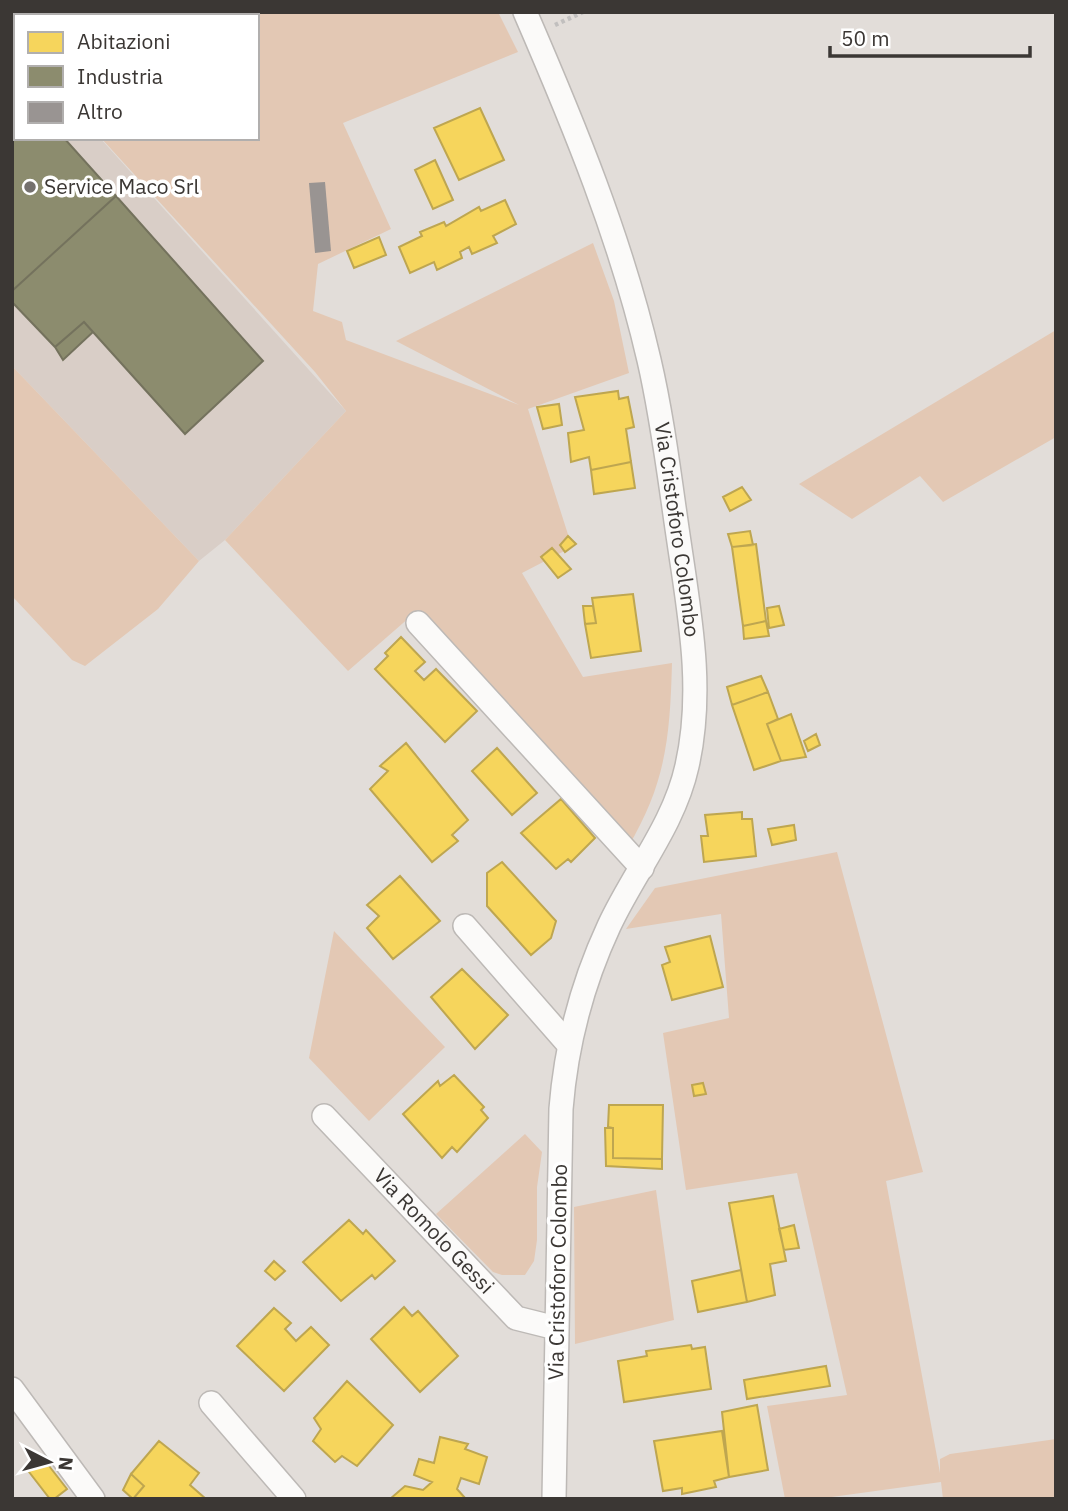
<svg xmlns="http://www.w3.org/2000/svg" width="1068" height="1511" font-family="'IBM Plex Sans',sans-serif">
<rect width="100%" height="100%" fill="#e2ddd9"/>
<path fill="#d9cec7" d="M12,41l4,4v93h84l246,273 -121,129 -26,21 -187,-195z"/>
<path fill="#e3c8b4" d="M17,12h481l20,40 -175,71 48,106 -73,35 -5,47 29,11 4,18 173,65 -123,-64 197,-98 21,58 15,72 -101,36 44,138 -50,26 61,104 89,-14c-2,74 -6,120 -44,184l-210,-237 -70,61 -123,-131 121,-129 -31,-39 -214,-234h156v-122h-241v29l-4,-4v-22z
M1056,330v107l-113,65 -23,-26 -68,43 -53,-35z
M12,366l187,195 -41,48 -73,57 -13,-6 -60,-64z
M837,852l86,320 -37,9 54,292v-14l10,-5 106,-15v60h-113l-2,-17 -124,17h-32l-18,-93 80,-11 -50,-222 -111,17 -23,-157 66,-15 -8,-104 -95,15 29,-41z
M334,931l111,116 -76,74 -60,-63z
M525,1134l17,18 -5,35v53l-3,21 -9,14h-23l-9,-3 -57,-58z
M656,1190l18,130 -99,24 -1,-137z"/>
<path fill="#f6d55c" stroke="#bea650" stroke-width="2" d="M480,108l24,52 -45,20 -25,-52z
M435,160l18,40 -20,9 -18,-39z
M505,200l11,24 -23,12 4,7 -25,11 -3,-7 -9,5 2,6 -25,12 -3,-8 -24,11 -11,-26 23,-11 -2,-4 24,-10 2,4 33,-19 2,4z
M379,237l7,18 -32,13 -7,-17z
M618,391l1,8 9,-2 6,30 -8,2 5,33 -40,8 -2,-13 -18,5 -3,-29 16,-3 -9,-33z
M559,404l3,21 -19,4 -6,-22z
M631,462l4,26 -41,6 -3,-24z
M742,487l9,13 -21,11 -7,-14z
M750,531l3,14 -21,2 -4,-13z
M568,536l8,8 -11,8 -5,-7z
M756,544l10,77 -23,5 -11,-79z
M552,548l19,21 -13,9 -17,-21z
M633,594l8,57 -50,7 -6,-34 11,-1 -4,-25z
M583,606h10l3,17 -11,1z
M779,606l5,19 -15,3 -2,-20z
M766,621l3,15 -25,3 -1,-13z
M401,637l24,25 -10,9 9,9 12,-11 41,42 -32,31 -70,-73 13,-13 -3,-3z
M761,676l7,16 -36,13 -5,-18z
M768,692l10,27 -11,5 14,37 -27,9 -22,-65z
M791,714l15,43 -25,4 -14,-37z
M816,734l4,11 -12,6 -4,-10z
M406,743l62,77 -16,15 6,6 -26,21 -62,-73 18,-18 -8,-5z
M497,748l40,45 -25,22 -40,-44z
M561,799l34,39 -24,24 -3,-3 -12,10 -35,-36z
M742,812v7h10l4,37 -52,6 -3,-26h7l-3,-21z
M794,825l2,15 -24,5 -4,-16z
M502,862l54,59 -5,17 -20,17 -44,-49v-33z
M400,876l40,45 -47,38 -26,-31 12,-12 -12,-11z
M710,936l13,51 -51,13 -10,-35 8,-3 -5,-15z
M462,969l46,46 -33,34 -44,-52z
M454,1075l30,32 -3,3 7,8 -31,34 -5,-5 -10,11 -39,-44 35,-33 2,5z
M703,1083l3,11 -12,2 -2,-11z
M609,1105h54l-1,54 -49,-1v-30l-5,-1z
M605,1128h8v30l49,1v10l-56,-3z
M773,1196l13,65 -16,3 5,31 -28,7 -18,-99z
M349,1220l14,14 3,-4 29,31 -20,18 -3,-4 -31,26 -38,-39z
M794,1225l5,23 -15,2 -5,-21z
M274,1261l11,10 -10,9 -10,-9z
M741,1270l6,32 -49,10 -6,-31z
M404,1307l8,9 6,-5 40,45 -38,36 -49,-53z
M274,1308l17,15 -6,6 11,12 15,-14 18,18 -45,46 -47,-45z
M691,1345l1,4 13,-2 6,42 -87,13 -6,-41 29,-5 -1,-5z
M826,1366l4,20 -83,13 -3,-19z
M347,1381l46,44 -36,41 -15,-10 -7,6 -22,-21 8,-12 -7,-11z
M757,1405l11,65 -39,7 -7,-65z
M722,1431l7,46 -15,4 2,6 -34,7v-6l-19,3 -9,-50z
M440,1437l28,7 -3,5 22,8 -8,27 -18,-6 -4,11 9,10h-76l15,-13 18,4 9,-8 -18,-7 5,-16 15,4z
M159,1441l40,32 -9,12 16,14h-73l11,-13 -13,-12z
M42,1457l25,32 -13,10h-4l-24,-31z
M131,1474l13,12 -11,13 -10,-9z"/>
<path fill="#8c8c6e" stroke="#74725d" stroke-width="2" d="M16,136v2h48l52,58 -104,95v-152z
M116,196l147,165 -78,73 -101,-112 -29,25 -43,-45v-11z
M84,322l9,10 -30,28 -8,-13z"/>
<path fill="#999492" d="M325,182l6,69 -16,2 -6,-70z"/>
<g fill="none" stroke-linecap="round" stroke-linejoin="round">
<g stroke="#bdb9b6" stroke-width="26">
<g id="minor">
<path id="s1" d="M525,12c49,113 96,227 124,348 14,60 21,122 30,182 11,75 25,149 8,224 -13,59 -53,106 -78,160 -27,58 -43,120 -48,183l-7,390"/>
<path d="M418,623l224,245"/>
<path d="M465,926l104,119"/>
<path id="s2" d="M324,1116l192,202 40,10"/>
<path d="M12,1389l81,110"/>
<path d="M211,1403l83,96"/>
</g>
</g>
<path stroke="#c1bfbe" stroke-width="4.5" stroke-dasharray="3.5 3.5" stroke-linecap="butt" d="M555,25l28,-13"/>
<use href="#minor" stroke="#fbfaf9" stroke-width="23"/>
</g>
<circle fill="#75716e" stroke="#fff" stroke-width="2.5" cx="30" cy="187" r="7"/>
<g text-anchor="middle" stroke-width="7" stroke-linejoin="round" paint-order="stroke">
<g font-size="21" fill="#3b3734" stroke="#fff" text-anchor="start">
<text x="44" y="194">Service Maco Srl</text>
</g>
<g font-size="21" fill="#3b3734" stroke="#fff">
<text dy="7" stroke="none"><textPath href="#s1" startOffset="542">Via Cristoforo Colombo</textPath></text>
<text dy="7" stroke="none"><textPath href="#s2" startOffset="159">Via Romolo Gessi</textPath></text>
<text transform="translate(558 1272) rotate(-89)" y="7">Via Cristoforo Colombo</text>
</g>
</g>
<rect width="1068" height="1511" fill="none" stroke="#3b3734" stroke-width="28"/>
<rect x="14" y="14" width="245" height="126" fill="#ffffff" stroke="#b1afae" stroke-width="2"/>
<rect x="28" y="32" width="35" height="21" fill="#f6d55c" stroke="#b1afae" stroke-width="2"/>
<text x="77" y="49" font-size="21" fill="#3b3734">Abitazioni</text>
<rect x="28" y="66" width="35" height="21" fill="#8c8c6e" stroke="#b1afae" stroke-width="2"/>
<text x="77" y="84" font-size="21" fill="#3b3734">Industria</text>
<rect x="28" y="102" width="35" height="21" fill="#999492" stroke="#b1afae" stroke-width="2"/>
<text x="77" y="119" font-size="21" fill="#3b3734">Altro</text>
<g transform="translate(49 1462) rotate(96)" stroke="#ffffff" stroke-width="5" paint-order="stroke">
<path d="M0-5L12 26L0 18L-12 26Z" fill="#3b3734"/>
<text y="-10" font-size="19" font-weight="bold" text-anchor="middle" fill="#3b3734">N</text>
</g>
<path d="M830 46v10h200v-10" fill="none" stroke="#3b3734" stroke-width="3.5"/>
<text x="841" y="46" font-size="21" fill="#3b3734" stroke="#ffffff" stroke-width="5" paint-order="stroke">50 m</text>
</svg>
